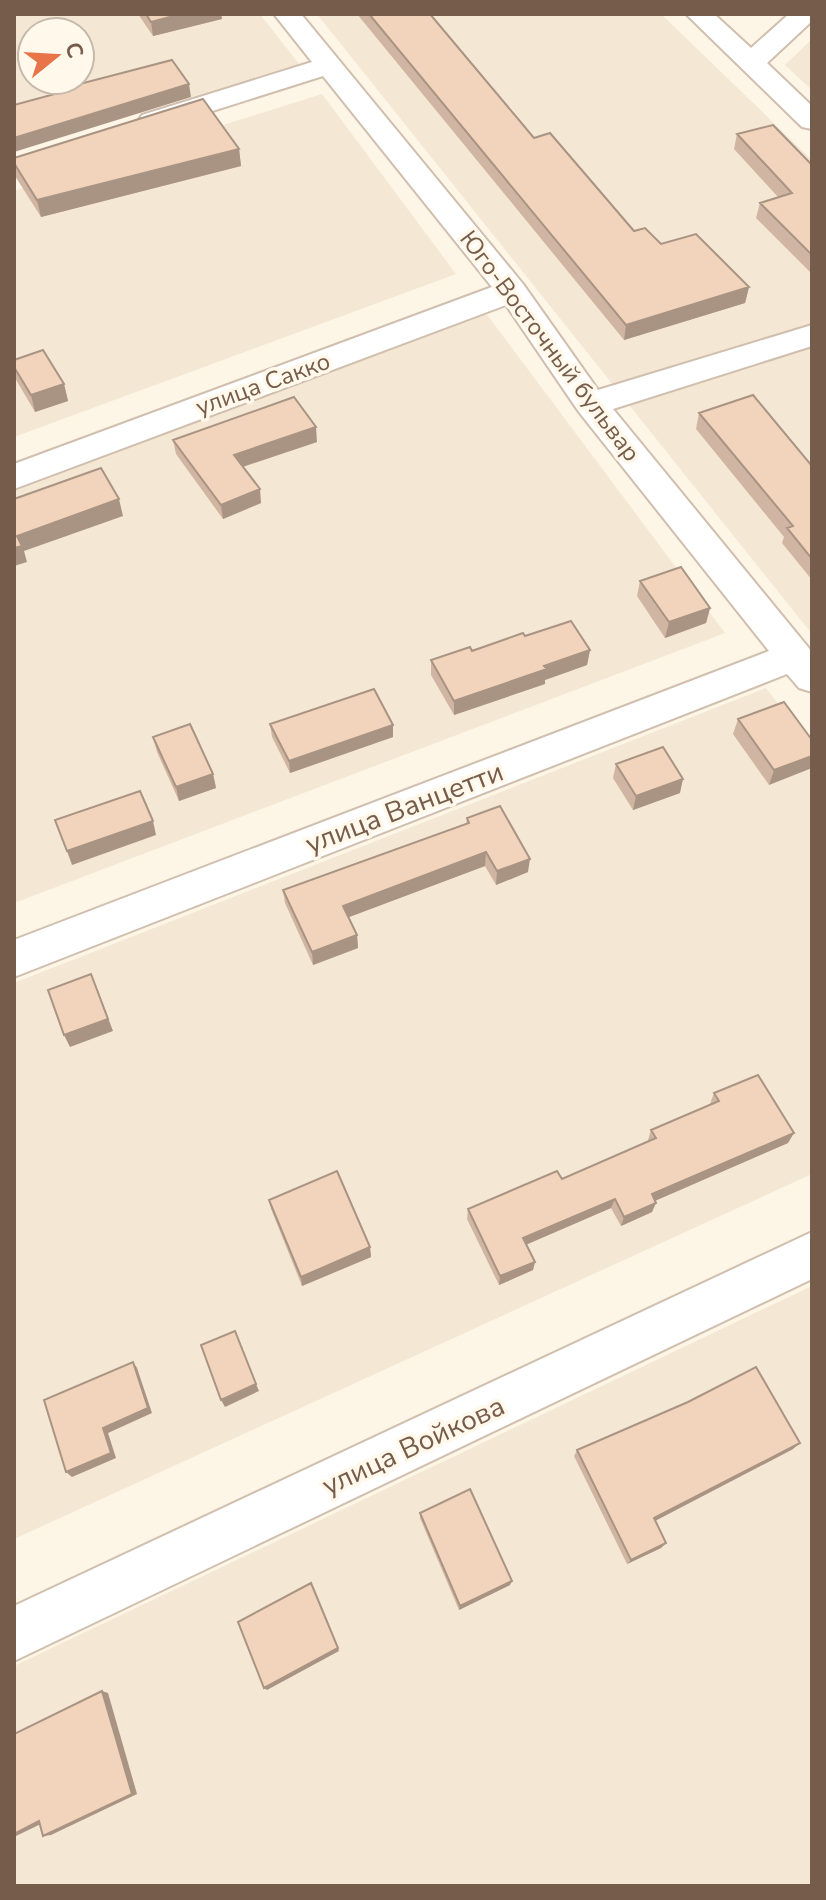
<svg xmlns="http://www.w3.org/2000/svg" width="826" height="1900" font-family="'Nunito Sans',sans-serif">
<rect width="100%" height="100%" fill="#fdf5e5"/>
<path fill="#f4e7d3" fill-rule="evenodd" d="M14,14h246l39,50 -285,87zM32,32h48v48h-48z
M317,14h344l151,146v474z
M812,39v51l-27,-25z
M322,94l134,180 -442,163v-246z
M485,312l240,321 -711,270v-412z
M766,688l46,60v426l-798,365v-556z
M812,1286v600h-798v-220z"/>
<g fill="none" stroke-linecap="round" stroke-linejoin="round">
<g stroke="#d0bfae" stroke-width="4">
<path id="minor" d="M274,14h27l222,270 75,106 214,-65v21l-199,63 199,243v40l-13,-4 -12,-14 -773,303v-37l755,-289 -190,-239 -73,-107 -492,184v-25l478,-177 -169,-211 -161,51 -10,2 -10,-2 -4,-6 4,-6 170,-53z
M686,14h28l37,34 38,-34h23v7l-45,42 45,43v23l-10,-2z
M812,1232v47l-798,382v-55z"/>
</g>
<use href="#minor" fill="#fff" fill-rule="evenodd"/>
</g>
<path fill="#d0b6a2" d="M138,14h83l1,5 -69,17z
M357,14h73l104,124 100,93 115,56 -4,16 -121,37z
M737,134l75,31v109l-56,-56 4,-15 18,-6 -44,-48z
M239,149l2,17 -200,51 -26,-41 -1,-6v-12z
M14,360l50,24 4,17 -33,11 -20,-34z
M699,413l113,53v114l-30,-37 2,-6 -88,-108z
M173,440l144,2 -74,25 18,36 -38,16 -47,-65z
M640,581l70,27 -4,15 -41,15 -28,-42z
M525,636l65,14 -3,15 -42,15v4l-91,31 -23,-40v-15z
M738,719l74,21 -43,45 -36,-51z
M270,724l123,1v12l-103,36 -18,-36z
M153,737l60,37 3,14 -37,13 -22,-49z
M616,764l64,29 -47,17 -20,-32z
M467,818l61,54 -32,13 -11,-19 -136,51 8,18 1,13 -45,17 -28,-62 -2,-13 183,-66z
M714,1093l74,50 -133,57 -3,12 -31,14 -10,-18 -85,36 9,18 -2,8 -34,15 -32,-66 1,-10 94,-30 86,-37v-2l3,-10 59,-25v-1z
M269,1200l101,47 1,10 -69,29 -31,-77z
M793,1449l-138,72 6,27 -34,16 -53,-108 3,-6z
M420,1513l90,72 -51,25 -39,-92z"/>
<path fill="#a99484" d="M181,14h40l1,5 -69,17 -2,-14z
M189,84l2,13 -177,55v-14z
M239,149l2,17 -200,51 -4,-17z
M749,287l-4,16 -121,37 2,-15z
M64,384l4,17 -33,11 -4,-17z
M316,427l1,15 -81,27 -2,-14z
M260,489l1,14 -38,16 -2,-14z
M119,499l4,17 -99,35 3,11 -13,4v-18l3,-12z
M710,608l-4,15 -41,15 4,-16z
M590,650l-3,15 -42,15v4l-91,31v-14z
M393,725v12l-103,36 -1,-12z
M812,756v12l-43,17 5,-15z
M213,774l3,14 -37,13 -3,-14z
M683,779l-3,14 -47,17 3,-14z
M153,821l3,14 -84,30 -5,-14z
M486,852l-1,14 -141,53 -1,-13z
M530,859l-2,13 -32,13 1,-14z
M357,935l1,13 -45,17 -1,-13z
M96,986l17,45 -43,16 -6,-12z
M794,1133l-6,10 -140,61 4,-10z
M615,1199l-4,9 -90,39 2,-9z
M656,1203l-4,9 -31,14 3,-9z
M370,1247l1,10 -69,29 -1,-9z
M535,1262l-2,8 -34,15 1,-9z
M133,1362l4,6 15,45 -44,20 8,25 -44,19 -6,-5 37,-44z
M256,1384l3,7 -34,16 -4,-7z
M800,1443l-7,6 -144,75 5,-6z
M666,1543l-5,5 -34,16 4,-4z
M512,1581l-2,4 -51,25 1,-4z
M311,1583l28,68 -72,39 -3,-2z
M102,1691l6,2 29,101 -86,41 -8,1z
M39,1821h8l-33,16v-3z"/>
<path fill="#f2d4bc" stroke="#a99484" stroke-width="2" d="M146,14h35l-30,8z
M369,14h61l104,124 16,-5 84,98 11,-3 16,16 35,-10 53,53 -123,38z
M172,60l17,24 -175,54v-33l52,-14 -2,-3z
M203,99l36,50 -202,51 -23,-37v-5z
M773,125l39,40v90l-52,-52 32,-10 -55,-59z
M43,350l21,34 -33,11 -17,-28v-7z
M753,395l59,71v93l-25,-31 6,-2 -94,-113z
M294,397l22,30 -82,28 26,34 -39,16 -48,-65z
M101,468l18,31 -102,37 5,10 -8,2v-49z
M681,567l29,41 -41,14 -29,-41z
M571,621l19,29 -46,16 3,3 -93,32 -23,-41 39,-13 2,4 51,-18 2,3z
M374,689l19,36 -104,36 -19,-37z
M784,702l28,38v16l-38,14 -36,-51z
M190,724l23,50 -37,13 -23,-50z
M663,747l20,32 -47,17 -20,-32z
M140,791l13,30 -86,30 -12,-31z
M500,806l30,53 -33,12 -11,-19 -143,54 14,29 -45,17 -29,-62 186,-67 -2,-5z
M91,974l17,45 -44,16 -16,-45z
M758,1075l36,58 -142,61 4,9 -32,14 -9,-18 -92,39 12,24 -35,14 -32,-67 89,-38 5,8 94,-41 -5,-8 68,-29 -5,-8z
M337,1171l33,76 -69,30 -32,-77z
M235,1331l21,53 -35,16 -20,-55z
M133,1362l15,46 -45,20 8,25 -45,19 -22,-72z
M756,1367l44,76 -146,75 12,25 -35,17 -54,-110 111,-48z
M470,1489l42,92 -52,25 -40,-93z
M311,1583l27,65 -74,40 -26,-66z
M102,1691l30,103 -89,42 -4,-15 -25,13v-100z"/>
<g text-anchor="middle" stroke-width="7" stroke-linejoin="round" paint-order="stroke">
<g font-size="24" fill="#765c4a" stroke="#fff8eb">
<text transform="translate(550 346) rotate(53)" y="8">Юго-Восточный бульвар</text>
<text transform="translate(263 384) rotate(-20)" y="8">улица Сакко</text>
</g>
<g font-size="28" fill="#765c4a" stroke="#fff8eb">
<text transform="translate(404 807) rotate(-21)" y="10">улица Ванцетти</text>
<text transform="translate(413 1445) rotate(-25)" y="10">улица Войкова</text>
</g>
</g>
<rect width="826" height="1900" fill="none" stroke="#765c4a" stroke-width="32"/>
<g transform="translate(56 56) rotate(72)"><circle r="38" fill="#fff8eb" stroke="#c8baab" stroke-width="2"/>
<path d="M0-6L14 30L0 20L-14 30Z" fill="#e87449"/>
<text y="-12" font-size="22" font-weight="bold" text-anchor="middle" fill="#765c4a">С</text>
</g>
</svg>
